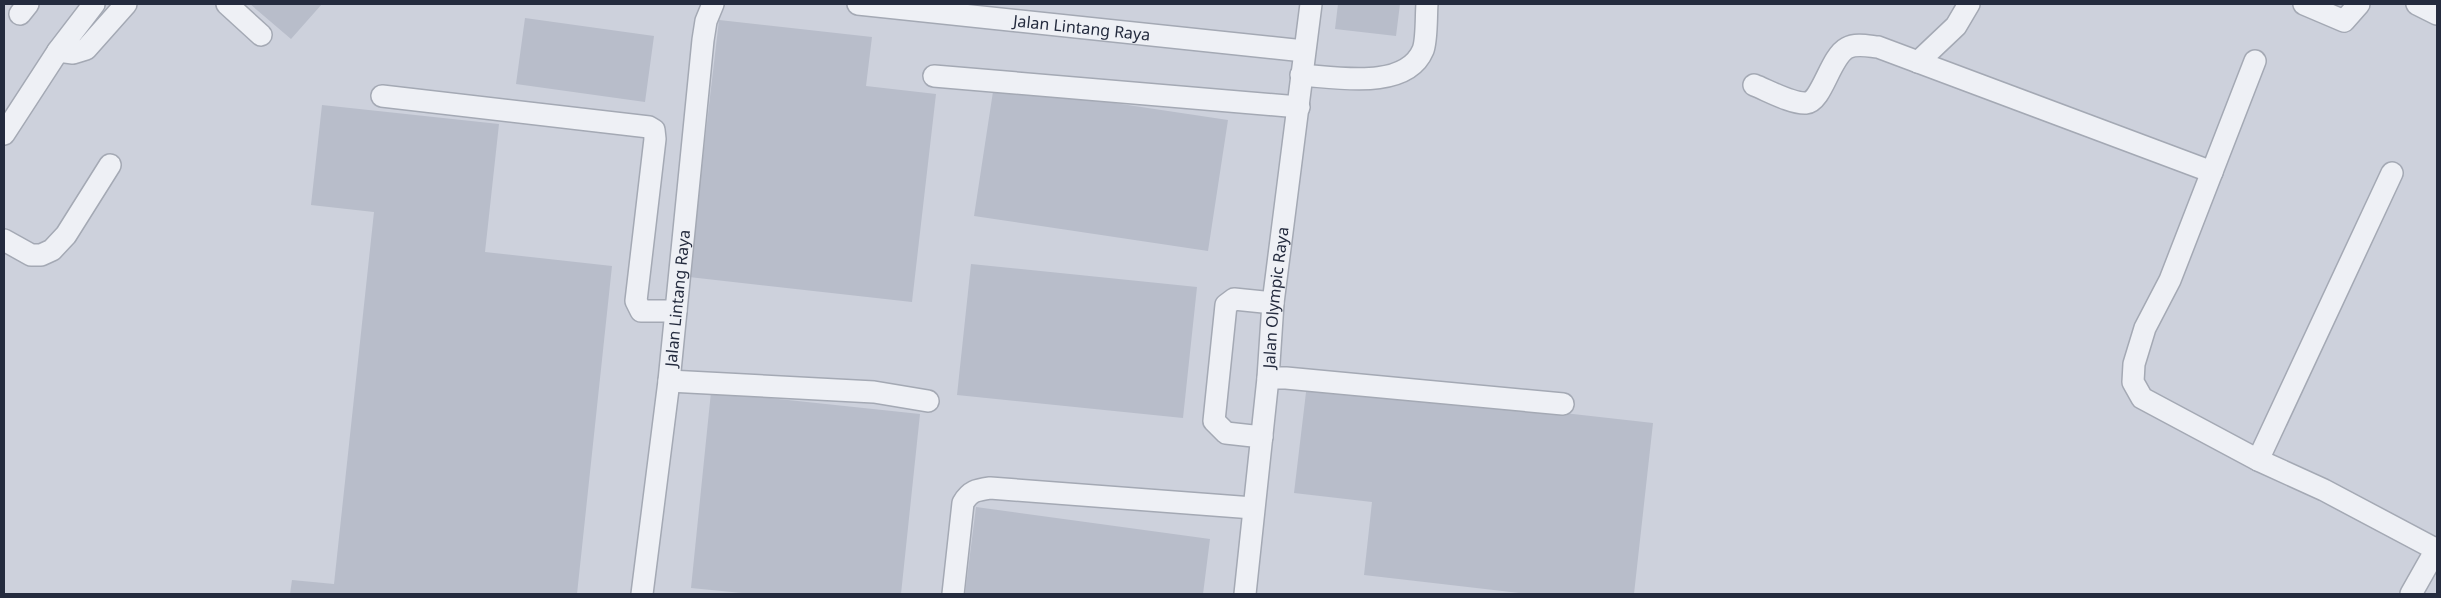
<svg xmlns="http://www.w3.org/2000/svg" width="2441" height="598" font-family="'Noto Sans',sans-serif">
<rect width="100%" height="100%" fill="#dbdfe7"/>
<path fill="#cdd1dc" d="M4,4h2433v590h-2433z"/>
<path fill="#b8bdca" d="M250,4h72l-31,35z
M1338,4h62l-4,32 -61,-7z
M525,18l129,18 -9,66 -129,-18z
M719,20l153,17 -6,49 70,8 -24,208 -223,-25z
M994,85l234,35 -20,131 -234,-35z
M322,105l177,19 -14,128 127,14 -35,328h-287l2,-14 42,4 40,-372 -63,-7z
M971,264l226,23 -14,131 -226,-23z
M1307,384l346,39 -19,171h-105l-165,-19 8,-73 -78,-9z
M711,392l209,22 -19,180h-149l-61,-6z
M976,507l234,32 -7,55h-238z"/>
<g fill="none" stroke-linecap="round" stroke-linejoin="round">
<g stroke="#a4a9b4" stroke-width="24">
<g id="minor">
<path d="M227,4l34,31"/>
<path id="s1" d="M858,4l446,47"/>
<path d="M2304,4l40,17 15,-17"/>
<path d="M2417,4l20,10"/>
<path d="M20,14l8,-10"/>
<path d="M58,51l15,2 13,-4 40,-45"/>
<path d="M2255,61l-85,219 -25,48 -11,36 -1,18 9,16 116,62 66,30 113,60"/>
<path d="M1918,62l38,-36 13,-22"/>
<path d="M1301,75c34,2 105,16 122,-25 4,-10 3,-34 4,-46"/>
<path d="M934,76l365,31"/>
<path d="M1754,85c13,5 38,19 52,18 16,-1 24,-46 41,-55 9,-5 21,-2 31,-1l334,125"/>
<path d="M382,96l267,31 5,3 1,9 -19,162 5,10h35"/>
<path d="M4,134l54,-83 36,-47"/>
<path d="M4,240l27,15h10l11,-5 14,-15 44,-70"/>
<path d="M1268,378h18l277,26"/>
<path d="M669,381l205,11 54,9"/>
<path d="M1262,437l-36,-4 -12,-12 12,-116 8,-6 39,4"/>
<path d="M2258,460l134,-287"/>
<path id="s2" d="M642,594l27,-213 34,-341 3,-19 7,-17"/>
<path d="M953,594l10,-91c7,-12 13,-13 27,-15l263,20"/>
<path id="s3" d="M1245,594l23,-216 5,-75 38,-299"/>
<path d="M2411,594l26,-46"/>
</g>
</g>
<use href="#minor" stroke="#eef0f5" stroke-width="21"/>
</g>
<g text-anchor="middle" stroke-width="4" stroke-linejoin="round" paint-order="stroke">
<g font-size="16" fill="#242b3e" stroke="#eaeef5">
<text dy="6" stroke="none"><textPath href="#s1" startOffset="225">Jalan Lintang Raya</textPath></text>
<text dy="6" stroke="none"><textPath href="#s2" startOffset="298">Jalan Lintang Raya</textPath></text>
<text dy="6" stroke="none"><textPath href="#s3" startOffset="298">Jalan Olympic Raya</textPath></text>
</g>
</g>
<rect width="2441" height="598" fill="none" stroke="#242b3e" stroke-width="10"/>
</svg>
